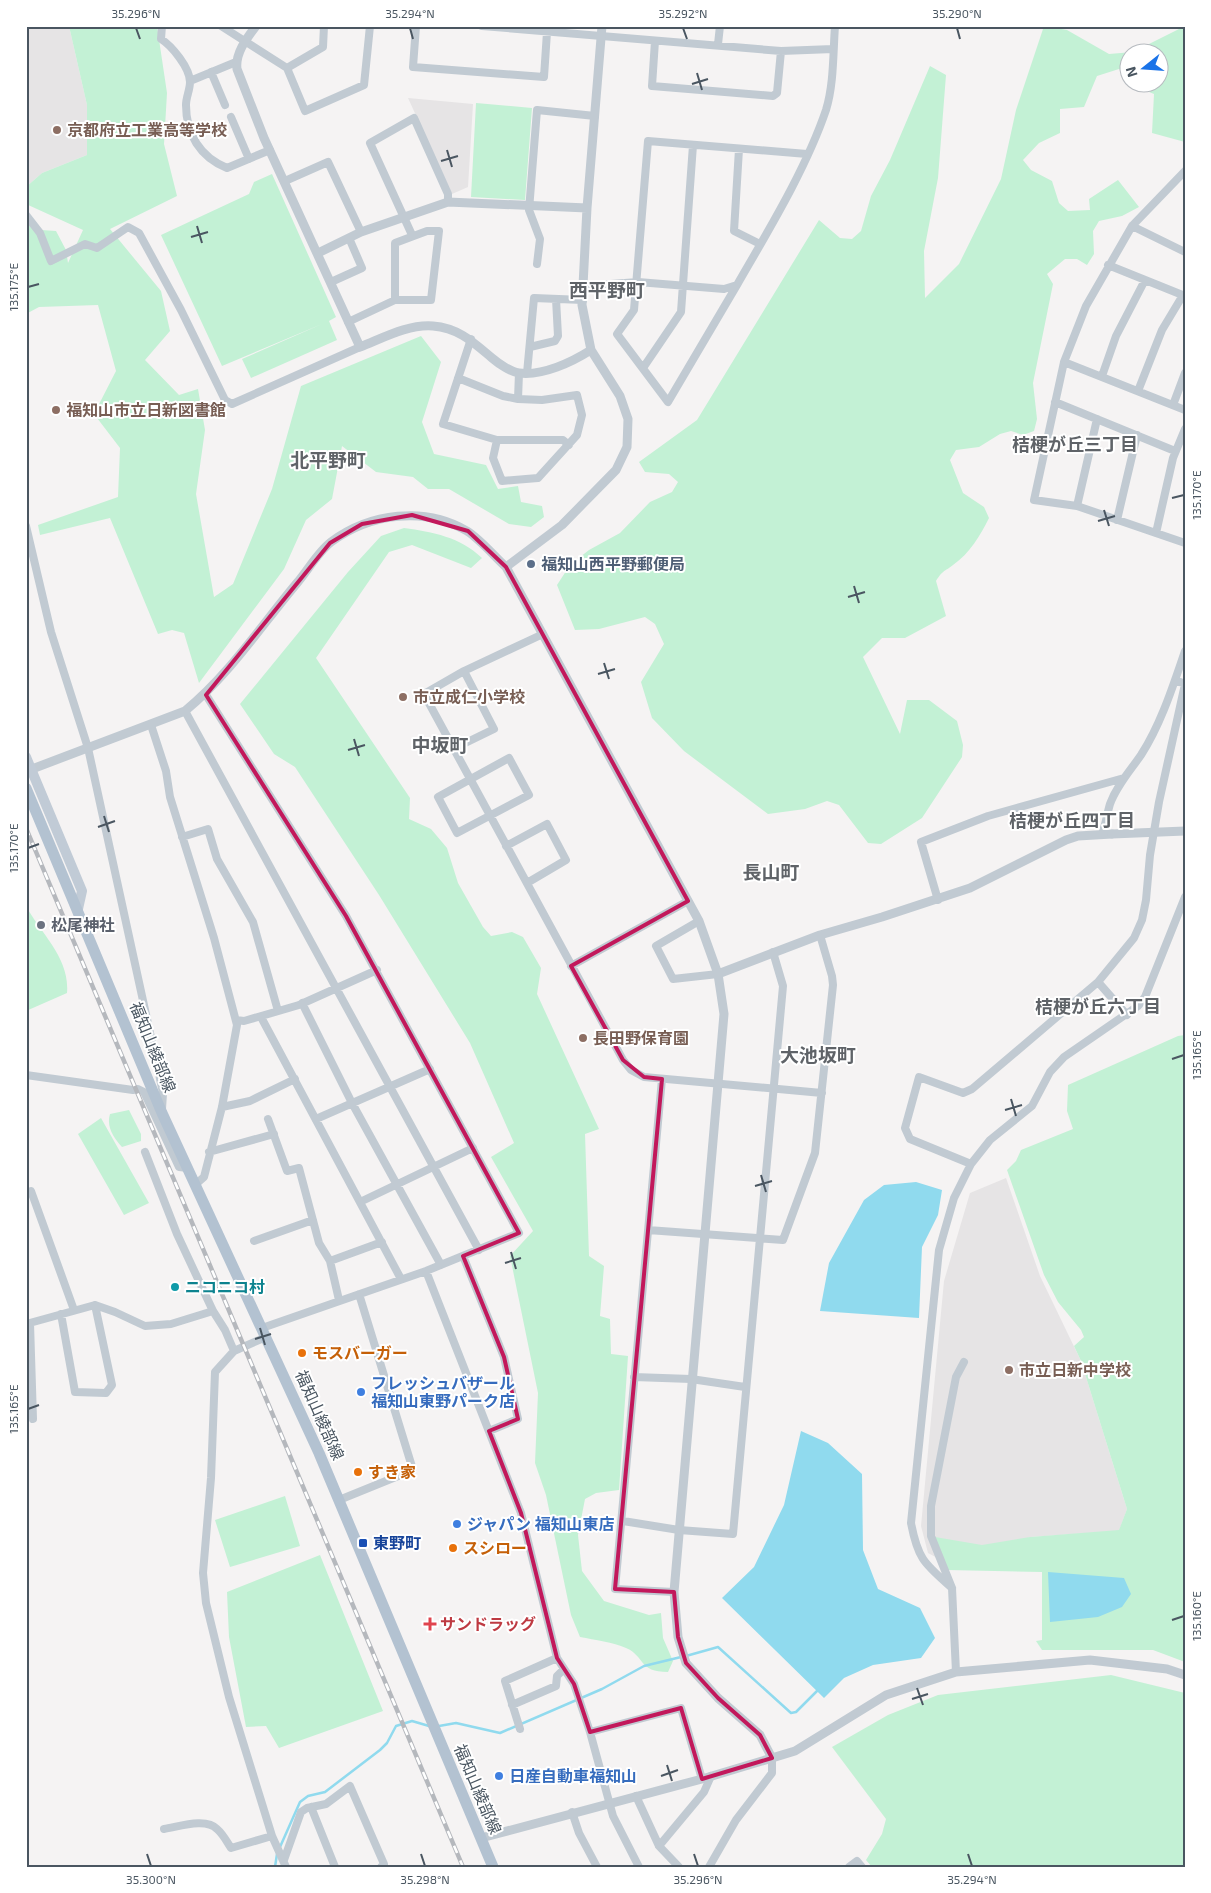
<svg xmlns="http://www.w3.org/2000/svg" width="1211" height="1893" font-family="'Exo 2','Noto Sans JP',sans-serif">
<rect width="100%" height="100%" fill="#f5f3f3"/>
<path fill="#e6e4e5" d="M26,26h43l18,79v50l-45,18 -16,14z
M408,98l65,6 -5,83 -16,7z
M1006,1178l34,98 41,85 46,148 -8,22 -89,6 -74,31 -28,-15 -7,-27 23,-245 26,-88z"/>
<path fill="#c3f1d5" d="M69,26h88l10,67 -3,51 13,52 -67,33 51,62 9,40 -25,29 34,35 19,-6 7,41 -9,64 18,103 19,-13 39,-95 29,-103 120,-50 20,26 -19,60 12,32 52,11 12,24 20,-3 3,16 21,4 2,11 -13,10 -22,-3 -60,-35h-21l-15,-12 -37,-5 -34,-26 -10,53 -26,21 -22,49 -85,114 -15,-50 -12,-3 -14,4 -48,-116 -70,17 -2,-10 80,-28 2,-49 -26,-34 22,-43 -18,-66 -59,2 -13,7v-96l15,12 15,1 10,19 2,13 15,-33 -57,-26v-17l16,-14 45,-18v-50z
M1044,26l23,4 42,24 24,-2 52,-26v116l-33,-9 2,-39 -20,-8 -1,-3 25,-1v-30h-30v22l-9,-5 -22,7 -13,31 -24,2v24l-21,10 -16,17 8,10 21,11 7,22 9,8 22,-1 -1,-11 29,-19 21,27 -17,9 -23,5 -6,10 1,23 -7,11 -10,-6h-12l-18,15 6,10 -20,99 4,36 -3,12 -11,4 -12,-4 -11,3 -21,13 -23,3 -6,10 13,33 21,14 5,11c-9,18 -19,35 -36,47 -9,7 -10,5 -17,16l10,35 -41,22h-23l-19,19 37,77 7,-34h22l28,21 6,24 -1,12 -40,61 -41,26 -13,-1 -29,-38 -12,-4 -22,8 -37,5 -84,-63 -32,-33 -11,-36 23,-38 -9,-20 -10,-7 -46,12 -24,1 -18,-45 13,-20 19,-15 31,-17 30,-31 22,-10 6,-10 -9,-8 -24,-2 -6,-10 58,-42 122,-200 21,18 12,1 9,-8 10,-35 19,-36 40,-94 16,9 -8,103 -14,73 1,47 34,-34 42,-85 15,-69z
M476,103l56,5 -7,92 -54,-3z
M272,174l64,143 -7,4 8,19 -86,38 -9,-19 80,-35 -100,42 -61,-131 88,-41 5,-12z
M404,528c29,4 56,9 78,30l-11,10 -59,-23 -23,7 -73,106 94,140 -1,21 22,10 16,19 11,35 25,44 8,9 21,-4 11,5 18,31 -4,26 62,135 -14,5 4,122 15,10 -4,50 10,3 1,35 17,2 -9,134 -23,3 -11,6 -7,36 4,36 22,30 45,14 12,-2 2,25 10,23 -5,11c-30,0 -23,-16 -42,-24 -13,-6 -31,-8 -46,-11l-9,-22 -25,-120 -11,-32 3,-70 -28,-137 23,-25 -42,-74 23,-14 -44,-100 -91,-148 -84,-128 -21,-13 -34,-50 108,-132 33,-36z
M26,906c15,28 44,52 41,87l-41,18z
M1185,1035v627l-32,-12h-111l-6,-9 6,-1v-68l-95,-2 -12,-33 47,8 48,-8 89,-7 8,-21 -46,-148 -7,-15 10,-9 -3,-7 -23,-28 -14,-27 -37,-105 9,-9 5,-11 52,-21 -6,-18 1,-26 110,-49z
M129,1110l12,24v7l-19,6c-8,-9 -16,-20 -12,-33z
M101,1118l48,85 -25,12 -46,-81z
M285,1496l15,50 -70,21 -15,-47z
M320,1555l63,156 -104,37 -13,-22 -20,1 -17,-90 -2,-45z
M1111,1675l74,18v174h-313l-6,-7 16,-26 4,-15 -54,-72 56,-32 50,-20z"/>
<path fill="#90daee" d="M916,1182l26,8 -4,25 -16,32 -3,71 -99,-7 9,-48 35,-63 20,-15z
M801,1431l27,12 34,31 1,76 15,39 42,19 15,30 -14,20 -48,7 -29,13 -20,20 -102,-100 32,-31 30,-62z
M1048,1572l76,6 7,16 -9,13 -24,10 -48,5z"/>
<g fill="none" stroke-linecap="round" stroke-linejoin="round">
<path stroke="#90daee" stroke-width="2.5" d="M686,1656l32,-9 73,66 5,-1 21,-21
M439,1726l17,-3 44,10 102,-44 42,-23 37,-9
M280,1847l20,-45 8,-6 17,-4 55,-42 7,-7 9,-17 16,-5 17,5
M275,1867l2,-13"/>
<path stroke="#c1cad2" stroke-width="8" d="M162,26l-1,13c11,7 29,29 29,43 0,8 -4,15 -4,23 0,29 14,52 41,63l43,-18
M221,26l66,42 18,43 59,-26 6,-59
M416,26l-3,41 131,10 3,-45
M482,26l299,25 52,-2
M655,41l-3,45 121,10 4,-3 4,-42
M718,44l2,-18
M287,68l36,-21 1,-21
M211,72l14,33
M190,81l46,-19
M231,117l18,42
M739,149l-5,82 26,13
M1185,171l-53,55 -46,80 -22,56 -30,138 43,6 108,37
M285,181l43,-19 33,70
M26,215l14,18 11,28 34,-17 12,4 31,-21 11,6 42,77 44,90 7,4 128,-57
M1132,226l53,26
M412,235l-42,-92 44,-25 34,76v8
M537,264l3,-25 -11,-29 8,-100 58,6
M1108,265l77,31
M331,282l31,-14 -13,-30
M737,285l-69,117 -51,-68 17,-24 14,-169 159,13
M584,286l54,-4 86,7 13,-4c31,-54 69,-116 89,-175 8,-26 7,-57 9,-84
M348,322l47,-22h36l8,-69h-12l-32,12v57
M471,339l-28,85 54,16 -4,18 9,23 36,-3 39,-43 5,-20 -5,-20 -35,5 -24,-1 1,-26
M530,347l25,-6 3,-5 -2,-37
M1064,362l121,48
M643,368l38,-56 12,-167
M527,373l7,-75 49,2
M1102,376l14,-40 29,-56
M458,378l45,18 15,3
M1138,391l24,-61 21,-35
M1055,402l120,49
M1173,405l12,-32
M497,440h66l6,5
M1077,506l20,-87
M1117,520l20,-85
M26,526l25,106 37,116 71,326 4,19 -1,16
M1156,533l17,-75 12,-29
M543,634l-79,37 -40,23 199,366 8,10 13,7 178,16
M206,695l140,221 173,317 -93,38 -164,57
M185,711l294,539
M151,725l15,46 4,26 44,141 23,87 -15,82 -18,70 -8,7
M455,748l39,-19 -30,-58
M509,758l20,37 -72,38 -19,-36z
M1102,834c4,-11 5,-20 8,-30 7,-19 20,-33 31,-49 20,-31 32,-69 44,-104
M182,837l26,-8 9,30 36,63 25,89
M506,846l41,-22 19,36 -39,23
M938,900l-17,-58 67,-26 136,-38
M699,921l-43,25 17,33 45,-5
M571,966l117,-65
M1098,982l29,33
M302,1003l50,100 89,162
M261,1017l140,262
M236,1020l8,1 55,-16 78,-35
M26,1075l107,15 5,-1 6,3 35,75 9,1
M662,1079l-47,510 59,3
M222,1107l28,-6 45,-22
M268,1119l19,52 12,-3 20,75 11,18
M316,1119l114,-50
M145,1152l32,82 36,77
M209,1152l65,-18
M971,1164l-61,-25 -5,-11 14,-51 44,16 9,-4 126,-107 36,-44 8,-18 4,-20 4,-45 9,-53 26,-118 -10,-4
M31,1191l43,119
M360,1202l113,-54
M648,1230l135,10 32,-87 18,-168 -1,-9 -12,-41
M254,1241l59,-21
M463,1256l41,101 14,62 -29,12
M426,1271l95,242 36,145 17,26 16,48 23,84 26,51
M339,1300l-9,-39 52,-19
M61,1314l14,78 31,1 6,-8 -17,-80
M30,1323l3,96
M26,1324l69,-19 20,7 30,14 26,-2 42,-13 12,19 9,21
M266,1337l-32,14 -19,21 -4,106 -8,95 3,30 23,94 43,139 14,31
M634,1377l57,2 54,8
M339,1500l74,-30 -54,-176
M623,1521l56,9 54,4 50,-548 -10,-34
M952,1588c-27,-24 -34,-28 -41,-65l28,-273 15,-52 17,-34 19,-24 42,-34 18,-34 14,-15 74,-51 7,-9 40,-100
M956,1672l-4,-84 -21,-52v-30l25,-129 8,-15
M512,1705l44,-19 1,-10 7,-7
M520,1729l-15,-48 52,-23
M590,1732l91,-24 21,71
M636,1796l23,50 20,21
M311,1807l24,60
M572,1812l7,21 18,34
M164,1829c14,-2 42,-12 53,0 6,5 10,13 14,19l41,-12
M659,1846l45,-54 7,-16
M284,1860l17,-48 6,-4 19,-4 24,-18 34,78 -3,3
M709,1867l27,-47 36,-47v-15
M849,1867l8,-6 5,6"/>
<path stroke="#c1cad2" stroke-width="9" d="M256,26c-9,12 -21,27 -19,43l27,69 96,209c23,-9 48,-23 73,-21 26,2 41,17 59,32 7,6 19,14 27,15 24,3 53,-11 72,-23
M318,253l43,-21 87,-30 139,6
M506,567l56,-42 54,-55 11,-23 1,-28 -8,-23 -29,-46 -9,-45 5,-97 15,-182
M32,769l153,-58c44,-36 76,-85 112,-128 11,-13 21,-31 34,-41 39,-29 94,-36 136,-11 14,9 27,25 39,36l193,354 19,53 6,40 -50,578 4,45 8,26 32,35 42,37 12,23
M718,974l102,-39 62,-18 88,-29 96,-48 12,-4 34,-2
M481,1838l221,-59 93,-28 91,-56 70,-23 134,-12 77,9 18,6"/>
<path stroke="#c1cbd6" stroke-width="10" d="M26,757l56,134 -4,18"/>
<path stroke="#b3c2d1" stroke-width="11" d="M26,788l136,325 157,340 174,414"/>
<g stroke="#b5b8bd" stroke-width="4.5">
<path id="rail" d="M26,828l437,1039"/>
</g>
<use href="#rail" stroke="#fff" stroke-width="2.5" stroke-dasharray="8" stroke-linecap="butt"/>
<path stroke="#c1cad2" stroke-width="9" d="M1112,834l73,-3"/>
</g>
<path fill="none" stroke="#c2185b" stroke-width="4" stroke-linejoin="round" d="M412,515l56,16 38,36 182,334 -117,65 52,94 21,17 18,2 -47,510 59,3 4,45 8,26 32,35 42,37 12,23 -70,21 -21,-71 -91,24 -16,-48 -17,-26 -36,-145 -32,-82 29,-12 -14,-62 -41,-101 56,-23 -173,-317 -140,-221 124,-152 32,-19z"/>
<path fill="none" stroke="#4a5661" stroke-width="2" d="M136,28l4,11M410,28l3,11M683,28l4,11M957,28l3,11M697,73l5,17M692,84l16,-5M447,150l5,17M441,161l17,-5M197,226l5,17M191,237l17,-5M28,287l11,-3M1172,498l12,-3M1104,510l5,16M1098,521l17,-5M854,586l5,17M848,597l17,-5M604,663l5,16M598,674l17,-5M354,739l5,17M348,750l17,-5M104,816l5,16M98,827l17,-6M28,848l11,-4M1172,1059l12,-4M1011,1099l5,17M1005,1110l17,-5M761,1175l5,17M755,1186l17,-5M511,1252l5,17M505,1263l16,-5M260,1328l5,17M255,1339l16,-5M28,1409l11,-4M1172,1620l12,-4M917,1688l6,17M912,1699l16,-5M667,1765l5,16M661,1776l17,-6M147,1854l4,12M421,1854l4,12M694,1854l4,12M968,1854l4,12"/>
<g fill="#8d6e63" stroke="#fff" stroke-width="2">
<circle cx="57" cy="130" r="5"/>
<circle cx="56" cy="410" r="5"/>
<circle cx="403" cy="697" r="5"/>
<circle cx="583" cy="1038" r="5"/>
<circle cx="1009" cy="1370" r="5"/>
</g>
<circle fill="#5c6f8a" stroke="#fff" stroke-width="2" cx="531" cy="564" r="5"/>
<circle fill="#6b7280" stroke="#fff" stroke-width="2" cx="41" cy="925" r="5"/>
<circle fill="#0f9aa8" stroke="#fff" stroke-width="2" cx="175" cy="1287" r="5"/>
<g fill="#e8710a" stroke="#fff" stroke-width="2">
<circle cx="302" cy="1353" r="5"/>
<circle cx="358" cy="1472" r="5"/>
<circle cx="453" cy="1548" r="5"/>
</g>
<g fill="#3f7fe0" stroke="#fff" stroke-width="2">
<circle cx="361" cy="1392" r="5"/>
<circle cx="457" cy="1524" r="5"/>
<circle cx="499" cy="1776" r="5"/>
</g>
<rect fill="#1a4fb4" stroke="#fff" stroke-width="2" x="358" y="1538" width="10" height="10" rx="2.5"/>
<path fill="#e0444e" stroke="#fff" stroke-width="2" d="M427.5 1616.5h5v5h5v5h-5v5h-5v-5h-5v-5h5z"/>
<g text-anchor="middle" stroke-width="4" stroke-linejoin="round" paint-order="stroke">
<g font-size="16" font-weight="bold" fill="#785e54" stroke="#fff" text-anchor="start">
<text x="67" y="136">京都府立工業高等学校</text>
<text x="66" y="416">福知山市立日新図書館</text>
<text x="413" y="703">市立成仁小学校</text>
<text x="593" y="1044">長田野保育園</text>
<text x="1019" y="1376">市立日新中学校</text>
</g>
<g font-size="16" font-weight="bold" fill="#4e5e75" stroke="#fff" text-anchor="start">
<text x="541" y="570">福知山西平野郵便局</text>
</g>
<g font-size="16" font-weight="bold" fill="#5b616d" stroke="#fff" text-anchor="start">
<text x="51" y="931">松尾神社</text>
</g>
<g font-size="16" fill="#4a5661" stroke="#fff">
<text transform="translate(153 1047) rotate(68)" y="6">福知山綾部線</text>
<text transform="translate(320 1415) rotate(66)" y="6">福知山綾部線</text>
<text transform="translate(478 1789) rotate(67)" y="6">福知山綾部線</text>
</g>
<g font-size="16" font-weight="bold" fill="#0d838f" stroke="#fff" text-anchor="start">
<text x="185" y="1293">ニコニコ村</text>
</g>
<g font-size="16" font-weight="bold" fill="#c56008" stroke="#fff" text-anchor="start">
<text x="312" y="1359">モスバーガー</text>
<text x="368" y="1478">すき家</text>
<text x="463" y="1554">スシロー</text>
</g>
<g font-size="16" font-weight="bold" fill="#366cbe" stroke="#fff" text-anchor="start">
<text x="371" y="1389">フレッシュバザール<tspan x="371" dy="18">福知山東野パーク店</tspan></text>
<text x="467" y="1530">ジャパン 福知山東店</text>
<text x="509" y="1782">日産自動車福知山</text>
</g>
<g font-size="16" font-weight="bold" fill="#164399" stroke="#fff" text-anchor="start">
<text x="373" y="1549">東野町</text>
</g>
<g font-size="16" font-weight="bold" fill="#be3a42" stroke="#fff" text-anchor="start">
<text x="440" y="1630">サンドラッグ</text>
</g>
<g font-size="18" font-weight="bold" fill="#5f6368" stroke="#fff">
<text x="1075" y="451">桔梗が丘三丁目</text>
<text x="1072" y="827">桔梗が丘四丁目</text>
<text x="1098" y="1013">桔梗が丘六丁目</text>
</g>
<g font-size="19" font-weight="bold" fill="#5f6368" stroke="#fff">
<text x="607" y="297">西平野町</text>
<text x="328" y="467">北平野町</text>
<text x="440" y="752">中坂町</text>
<text x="771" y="879">長山町</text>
<text x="818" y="1062">大池坂町</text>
</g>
</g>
<rect width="1211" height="1893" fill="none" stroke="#ffffff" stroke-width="55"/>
<g transform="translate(1144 68) rotate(253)"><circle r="24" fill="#ffffff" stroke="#b7bbc0"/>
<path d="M0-4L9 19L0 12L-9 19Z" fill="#1a73e8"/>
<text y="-8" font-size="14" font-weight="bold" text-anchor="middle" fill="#4a5661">N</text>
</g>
<rect x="28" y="28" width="1156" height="1838" fill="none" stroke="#4a5661" stroke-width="2"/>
<g font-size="12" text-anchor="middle" fill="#4a5661">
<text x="136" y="18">35.296°N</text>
<text x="410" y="18">35.294°N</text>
<text x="683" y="18">35.292°N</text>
<text x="957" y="18">35.290°N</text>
<text transform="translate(14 287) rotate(-90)" y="4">135.175°E</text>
<text transform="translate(1197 495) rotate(-90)" y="4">135.170°E</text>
<text transform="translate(14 848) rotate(-90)" y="4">135.170°E</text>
<text transform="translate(1197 1055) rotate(-90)" y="4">135.165°E</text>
<text transform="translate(14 1409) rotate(-90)" y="4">135.165°E</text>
<text transform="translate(1197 1616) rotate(-90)" y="4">135.160°E</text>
<text x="151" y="1884">35.300°N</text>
<text x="425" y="1884">35.298°N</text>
<text x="698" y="1884">35.296°N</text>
<text x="972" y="1884">35.294°N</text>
</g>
</svg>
